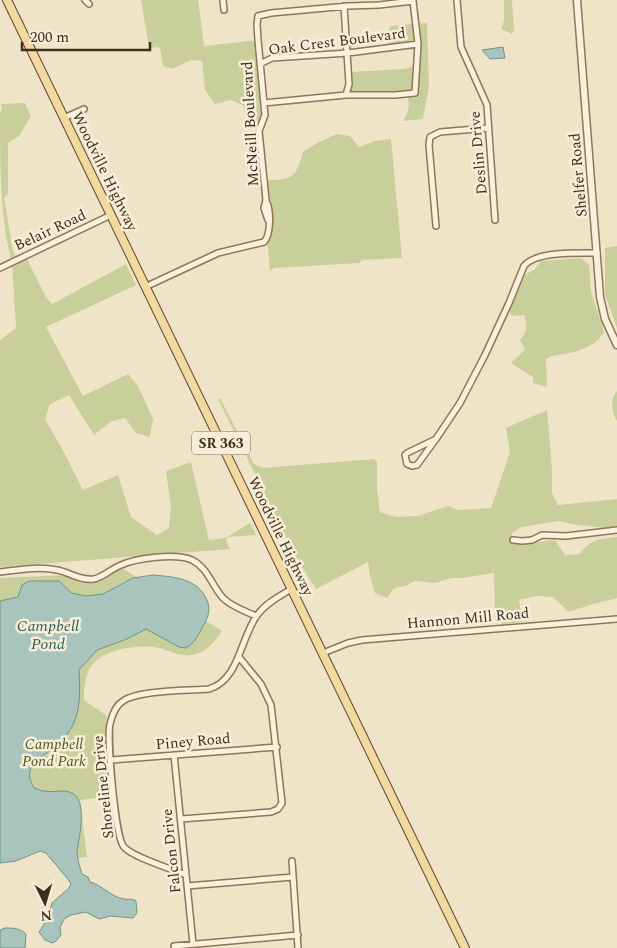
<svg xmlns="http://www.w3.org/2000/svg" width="617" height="948" font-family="Spectral,serif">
<rect width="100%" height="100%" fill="#f0e4c8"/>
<path fill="#c9cf9b" d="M141,0h57l6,46 55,-6v20l4,61 -5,10 -9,-5 -6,-21 -13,-5 -15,4 -10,-14 -3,-29 -11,-1 -19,9 -9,-3 -3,-17 -2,-2 -9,1z
M504,0h8l2,30 -2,4 -11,-5 3,-8z
M427,23l2,63 -6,33 -20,2c6,-10 8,-17 3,-28l-56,3v-24l54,-3 11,-3v-16l-24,-2c-5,-8 -5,-14 0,-22z
M25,103l6,13 -12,20 -11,7v51l-4,4 9,53 3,6 -5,2c-11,-42 -11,-101 -11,-147l2,-2 -1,-6z
M337,134l13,2 9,11 16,-6 16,-2 11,119 -40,2 -2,3 -85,5 -5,3 -8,-90c29,-3 33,1 41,-29l16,-10z
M617,246v82l-12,-34v-46z
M26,257l20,40 6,7 74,-40 10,21 -90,42 37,69 45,-22 10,12 15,33 -3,18 -14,-4 -11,-15 -15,4 -16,13 -25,-40 -19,9 -5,15 20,35 18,36 35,-15 13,42 26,18 12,-7 2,-20 -5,-37 25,-9 18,78 16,-2 25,-15 6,12 -28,2 -2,3 4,9 -230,18v-227l16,-12 -4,-63z
M581,258l8,7 2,26 13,41c-7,12 -21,18 -34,21 -8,2 -17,1 -24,6l1,28 -14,-4v-6l-22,-14 14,-13 -5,-10c7,-8 8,-15 4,-25l-10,1 -4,-2v-4l15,-35 10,-6 6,-8z
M617,391v30c-6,-8 -7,-22 0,-30z
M220,398l34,66 9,4 111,-9 3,3v26l3,24 16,5 22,-1 30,-10 11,4 32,-2 19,-56 -4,-24 41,-18 5,60v23l6,12 59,-6v28l-10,1 -30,-3 -18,-4 -37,6 -10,6 -1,8 18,2 26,-3 10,15 15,-1c10,-15 20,-15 37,-17v61l-27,7 -21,7 -16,-15 -17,-1 -17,4 3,22 -19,2 -8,-7 -1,-44 -32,5h-10l-17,5 -20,-2 -10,5 -11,2 -7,10 -12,-5 -5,-17 -2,-14 -52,27 -18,-28 -80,-162z
M122,568l100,63c-8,11 -15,21 -29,24 -12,2 -23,-4 -34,-7 -18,-4 -48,0 -63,13 -11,9 -12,26 -12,39l23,16 -2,16 7,64 -32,4 7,57 -21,2 -66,-39v-242l66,-3 13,7h16z"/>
<path fill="#a9c4bc" stroke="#6f938a" d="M503,47l2,11 -15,1 -8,-9z
M153,575c22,2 44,3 54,25 4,9 1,19 -4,26 -4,8 -9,18 -17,22l-7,-1 -33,-18 -19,10 -30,11 -18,20c1,18 2,38 -6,55 -3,6 -9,14 -14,19 -14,12 -40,20 -25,44 3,1 7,3 11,3 8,2 19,-2 27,2 16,8 7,45 5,58 0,8 3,16 5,23l6,3 2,5c12,3 21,15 34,17 6,1 7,-1 12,2l1,12 -4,5 -23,-2 -11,3 -13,-7 -15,3 -7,4 -4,8 1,8 -5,6 -4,2 -7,-3 -6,-8 8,-12 5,-17 17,-15 2,-4 -4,-6 -21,-25 -6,-2 -24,10 -16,2v-262l18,-4 4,-12 7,-4h30l13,12 14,3 17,-2 30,-16z
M5,928c8,0 15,0 21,6l-1,14h-25v-18z"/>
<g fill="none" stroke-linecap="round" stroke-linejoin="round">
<g stroke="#8d765c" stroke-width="8">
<path id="minor" d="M85,0l4,4
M223,0l1,10
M457,0l4,47 26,58 8,115
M344,6l5,78 -3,11
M260,64l12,-6 76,-5 70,-9
M264,103l82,-8h49l20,-2 3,-49 -5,-43 -34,4 -31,1 -77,7 -13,3 -1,8 1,16 7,75 -6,16 7,69 -2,8 4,12
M64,118l20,-9
M436,226l-7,-81 1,-8 10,-5 48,-4
M0,268l111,-53
M145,287l73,-34 46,-11c7,-7 7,-32 2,-41
M436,439l-19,26 -5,1 -5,-2 -2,-9 2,-2 29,-14 24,-36 25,-48 24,-52 15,-37c12,-15 54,-13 73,-13
M513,540l9,1 10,-1 10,-5 24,1 51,-6
M0,572c18,-2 39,-6 57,-2 12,2 23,11 37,9 9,-2 17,-10 27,-14 16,-7 54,-12 71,-5 16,8 20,26 31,38 9,9 22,13 33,18
M323,653l25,-10 14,-3 255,-21
M174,755l19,189
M111,760l166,-13
M181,819l90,-7 7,-3 4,-6 -11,-98 -10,-21 -22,-27
M292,861l6,87
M186,875c-14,-6 -54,-18 -62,-28 -9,-9 -17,-108 -14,-123 2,-9 5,-18 13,-23 16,-11 64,-10 86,-12 31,-9 31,-52 49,-75 8,-11 22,-18 33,-25
M187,886l106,-9
M174,946l124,-11"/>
</g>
<g stroke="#8d765c" stroke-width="9">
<path id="tertiary" d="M577,0l23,297 5,22 12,26"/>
</g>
<g stroke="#5b4430" stroke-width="10">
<path id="primary" d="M7,0l458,948"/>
</g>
<use href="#minor" stroke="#faf1dc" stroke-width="5"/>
<use href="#tertiary" stroke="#faf1dc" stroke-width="6"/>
<use href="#primary" stroke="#f3d9a0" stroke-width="8"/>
</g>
<g text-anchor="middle" stroke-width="5" stroke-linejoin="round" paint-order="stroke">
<rect fill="#f7eed8" stroke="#756857" stroke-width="1" x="192" y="431.5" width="58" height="23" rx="4"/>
<g font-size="14" font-weight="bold" fill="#3d2e20">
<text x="221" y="448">SR 363</text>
</g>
<g font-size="15" fill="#3d2e20" stroke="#f7eed8">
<text transform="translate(337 41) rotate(-7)" y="5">Oak Crest Boulevard</text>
<text transform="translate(250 124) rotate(-93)" y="5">McNeill Boulevard</text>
<text transform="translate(478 153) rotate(-95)" y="5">Deslin Drive</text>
<text transform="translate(105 171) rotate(64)" y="5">Woodville Highway</text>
<text transform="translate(578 175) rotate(-95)" y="5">Shelfer Road</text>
<text transform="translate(50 230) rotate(-25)" y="5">Belair Road</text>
<text transform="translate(281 536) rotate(64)" y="5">Woodville Highway</text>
<text transform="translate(468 618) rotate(-5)" y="5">Hannon Mill Road</text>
<text transform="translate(193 741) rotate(-5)" y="5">Piney Road</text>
<text transform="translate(103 787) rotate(-96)" y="5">Shoreline Drive</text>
<text transform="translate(171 851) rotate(-96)" y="5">Falcon Drive</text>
</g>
<g font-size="15" font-style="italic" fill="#4d5a26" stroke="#f7eed8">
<text x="54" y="749">Campbell<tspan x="54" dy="17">Pond Park</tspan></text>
</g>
<g font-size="16" font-style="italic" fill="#2f5d5a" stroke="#f7eed8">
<text x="48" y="631">Campbell<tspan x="48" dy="18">Pond</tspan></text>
</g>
</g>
<g transform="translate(45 903) rotate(175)" stroke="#f7eed8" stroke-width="4" paint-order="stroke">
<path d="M0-4L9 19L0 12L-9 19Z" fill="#3d2e20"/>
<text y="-8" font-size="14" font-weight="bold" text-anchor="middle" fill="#3d2e20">N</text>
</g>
<path d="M22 42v8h128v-8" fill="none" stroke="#3d2e20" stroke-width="2.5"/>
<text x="30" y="42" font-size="15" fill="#3d2e20" stroke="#f7eed8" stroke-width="4" paint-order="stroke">200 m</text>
</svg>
